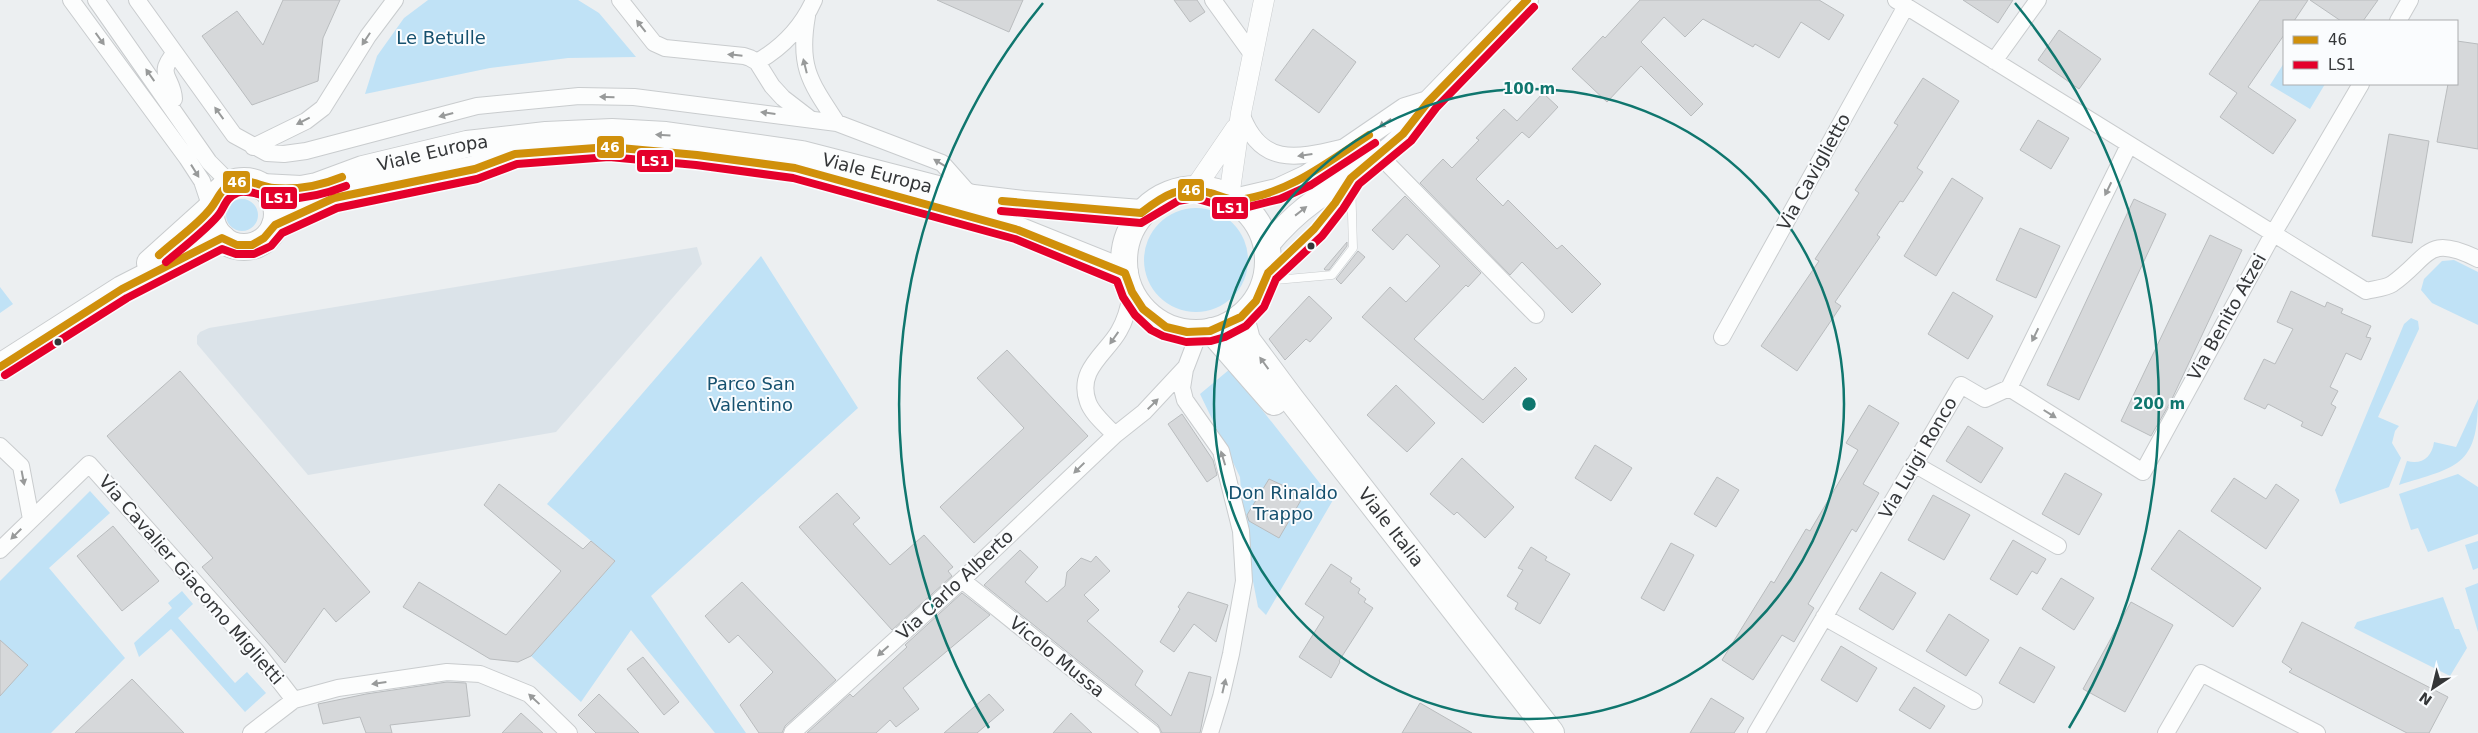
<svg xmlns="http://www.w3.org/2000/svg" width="2478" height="733" font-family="'DejaVu Sans',sans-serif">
<rect width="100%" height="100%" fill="#eceff1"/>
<path fill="#dbe3e9" d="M697,247l5,17 -146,168 -248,43 -111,-131v-8l3,-4 9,-4z"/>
<path fill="#c0e2f6" d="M428,0h150l21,13 37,44 -68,1 -78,10 -125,26 12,-38 27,-38z
M2284,63v21h41l-15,25 -40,-24z
M226 215a16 16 0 1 1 32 0a16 16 0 1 1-32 0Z
M1144 260a52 52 0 1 1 104 0a52 52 0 1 1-104 0Z
M761,256l97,152 -207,188 95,137h-31l-84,-103 -50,72 -50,-46 84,-95 -68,-57z
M2454,260l24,12v53l-46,-22 -11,-13 3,-11 18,-18z
M0,287l13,17 -13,9z
M2411,318l7,3 1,8 -41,88 21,9 -4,5 -3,12 9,15 -12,29 -49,17 -5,-14 69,-166z
M1230,369l103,131 -67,115 -8,-8 -13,-67 -5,-63 -40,-83z
M2478,399c0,68 -22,68 -79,86l8,-24c15,4 25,-4 27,-19l22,5z
M2458,474l20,13v47l-50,18 -10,-24 -7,2 -12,-36z
M90,491l20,22 -61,55 76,90 -74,75h-51v-152z
M2478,541v27l-5,2 -8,-25z
M2478,583v49l-13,-44z
M182,591l11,13 -15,14 57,65 12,-11 19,21 -21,19 -74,-83 -32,28 -5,-14 38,-35 -4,-5z
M2443,597l12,32h4l8,19 -17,28 -96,-48 3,-6z"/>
<path fill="#d6d8da" stroke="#b9bcbe" d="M283,0h57l-17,38 -5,43 -66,24 -50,-69 35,-25 26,34z
M937,0h86l-14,32z
M1174,0h23l8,12 -15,10z
M1640,0h179l25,15 -15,25 -28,-18 -22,36 -24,-14 -2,3 -50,-28 -18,18 -21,-20 -23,25 62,62 -12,12 -50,-50 -34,36 -35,-33 31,-33 2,2z
M1963,0h50l-15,23z
M2260,0h48l-14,21h-10v14l-36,52 48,33 -23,34 -53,-37 17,-24 -28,-19z
M2310,0h68l-15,21h-22z
M1313,29l43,33 -37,51 -44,-33z
M2059,30l42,29 -22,30 -41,-29z
M2457,41l21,3v105l-41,-7 11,-58h9z
M1923,78l36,23 -42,67 6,4 -20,30 -3,-1 -23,34 3,2 -45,65 6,4 -44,65 -36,-25 58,-85 -4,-2 44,-66 -4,-3 43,-65 -4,-2z
M1543,93l15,14 -29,31 -7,-6 -46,47 27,27 5,-6 49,49 5,-4 39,39 -29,29 -50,-51 -12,13 -90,-92 23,-24 9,9 27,-28 -3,-2 28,-29 13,12z
M2038,120l31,18 -18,31 -31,-19z
M2389,134l40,7 -17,102 -40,-7z
M1952,178l31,20 -47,78 -32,-20z
M1405,196l76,77 -13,14 -2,-2 -52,54 69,61 32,-33 12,12 -44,44 -121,-106 28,-30 16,15 34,-36 -33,-32 -14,16 -21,-20z
M2134,199l32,15 -87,186 -32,-15z
M2020,228l40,18 -24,52 -40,-18z
M2210,235l32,15 -71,151 -20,35 -30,-15z
M1347,242v4l-18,24h-4l-1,-1z
M1358,251l7,6 -24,27 -5,-5z
M2291,291l34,16 2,-5 16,7 -2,4 30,13 -5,11 5,1 -10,22 -15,-7 -16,34 8,4 -7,13 5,3 -14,29 -21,-10 2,-4 -35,-18 -3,5 -21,-10 20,-40 11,5 18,-35 -16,-7z
M1953,292l40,24 -25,43 -40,-25z
M1309,296l23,22 -22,24 -4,-3 -21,21 -16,-21z
M1007,350l81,86 -114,107 -34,-36 84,-79 -47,-50z
M180,371l190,221 -34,30 -12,-14 -39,55 -83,-96 11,-9 -106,-122z
M1396,385l39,38 -28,29 -40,-37z
M1869,405l30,18 -36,61 16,9 -23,39 -4,-3 -44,75 6,4 -20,34 -12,-7 -29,45 -31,-20 49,-79 3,2 32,-54 4,2 48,-81 -12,-7z
M1182,414l31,46 4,15 -10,7 -39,-58z
M1968,426l35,22 -22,35 -35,-22z
M1595,445l37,23 -21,33 -36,-23z
M1462,458l52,49 -29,31 -28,-26 -3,3 -24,-21z
M2065,473l37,21 -23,41 -37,-21z
M1717,477l22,13 -23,37 -22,-13z
M2234,478l32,21 10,-15 23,16 -33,49 -55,-38z
M1269,479l35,16 -25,43 -30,-17 -2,-6z
M499,484l84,65 8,-8 24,20 -84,95 -13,6 -28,-3 -87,-52 16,-25 87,53 55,-64 -77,-66z
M837,493l23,25 -7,6 37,41 34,-30 29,32 -5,4 4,5 -60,54 -93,-103z
M1933,495l37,20 -26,45 -36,-20z
M113,526l46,55 -37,30 -45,-55z
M2179,530l82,58 -28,39 -82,-58z
M2013,540l33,19 -9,15 -5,-3 -15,24 -27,-16z
M1671,543l23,12 -30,56 -23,-13z
M1531,547l16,10 -2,3 25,14 -30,50 -25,-15 3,-6 -11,-7 16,-26 -5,-2z
M1020,550l18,17 -13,15 22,20 18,-16 2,-14 14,-14 10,4 5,-6 14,15 -26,24 15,15 -12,11 56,50 -8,14 36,31 18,-44 22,5 -11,56h-38l-4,-8 -174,-140z
M1331,564l21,14 -2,4 10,7 -2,4 8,6 -2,3 9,6 -34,53 1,1 -9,16 -32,-21 25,-40 -19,-13z
M1881,572l35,21 -23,37 -34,-21z
M2061,578l33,20 -20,32 -32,-21z
M742,582l94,98 -51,46 -3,7h-23l-19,-28 33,-33 -35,-37 -9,8 -24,-27z
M1188,592l40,13 -12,37 -22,-18 -20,28 -14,-10 20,-33 -2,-2z
M962,593l28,22 -87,73 16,21 -23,18 -6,-7 -14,13h-69l43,-39 3,3 54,-50 -2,-2z
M2131,602l42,23 -48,87 -42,-23z
M1949,614l40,26 -23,36 -40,-25z
M2302,622l146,75 -19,36h-22l-118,-61 3,-3 -10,-7z
M0,640l28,25 -28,31z
M1841,646l36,22 -20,34 -36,-22z
M2020,647l35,20 -21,36 -35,-20z
M643,657l36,45 -15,13 -37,-46z
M132,679l52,54h-109z
M447,682l19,1 4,33 -80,9 2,8h-26l-6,-16 -37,7 -5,-20 48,-10z
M1914,687l31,19 -15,23 -31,-19z
M599,694l40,39h-43l-18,-18z
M989,694l15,16 -27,23h-33z
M1711,698l33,20 -10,15h-44z
M1420,703l52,30h-70z
M521,713l22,20h-41z
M1071,713l21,20h-39z"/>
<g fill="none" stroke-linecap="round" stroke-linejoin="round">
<g stroke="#c9ccce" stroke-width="9">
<path id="service" d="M1266,274l44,-40 34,-44
M1265,281l67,-6 21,-27 -2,-69"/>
</g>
<g stroke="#c9ccce" stroke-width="18">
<path id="minor" d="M71,0l116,158 15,23 9,27
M96,0l113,162 22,22
M137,0l97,135 33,18 17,1 22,-3 171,-45 102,-10 55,1 203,26 105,40 31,35
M620,0l34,43 11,5 79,8 6,2 7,4 15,24 11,12 26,20
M1213,0l39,54
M1896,0l470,291c8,-2 20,-3 26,-7 38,-27 34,-51 86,-25
M807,16c-9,51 3,66 30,107
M2398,21l12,-21
M1994,61l44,-61
M757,62c26,-15 45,-35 57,-62
M174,99c-1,-22 -19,-24 1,-46
M1241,113c19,53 54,46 100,35
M253,147l53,-26 17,-13 45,-72 27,-36
M1380,156l156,159
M1722,337l184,-331
M1185,369l-3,19 3,12 36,51 20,80 3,50 -13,73 -10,43 -11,36
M2009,388l134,84 130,-238 88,-150
M1115,435c-9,-10 -23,-21 -27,-33 -12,-32 19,-49 31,-71 7,-12 10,-24 12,-37
M0,446l21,20 10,53
M1914,464l144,82
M0,550l89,-86 169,189 36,47
M962,580l190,153
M1824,617l150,84
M251,733l43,-33 44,-12 109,-16 33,2 49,20 40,39
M792,733l170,-153 153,-145 29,-23 42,-45 13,-34
M1756,733l205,-348 24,14 24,-11 120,-243
M2166,733l35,-60 116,60"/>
</g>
<g stroke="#c9ccce" stroke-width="21">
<path id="tertiary" d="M1195,188l41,-60
M1229,197l12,-84 23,-113"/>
</g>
<g stroke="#c9ccce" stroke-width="24">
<path id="secondary" d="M1234,200l43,-10 30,-14 98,-67 23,-7
M1267,246c14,-17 29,-32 47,-45 40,-29 91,-53 114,-99l99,-102"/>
</g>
<g stroke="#c9ccce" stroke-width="28">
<g id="primary">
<circle cx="244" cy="214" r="33"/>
<path id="s1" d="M262,187l39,2 16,-3 46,-17 104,-25 79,-9 66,-3 54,3 136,19 171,44 50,6 118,9"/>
<circle cx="1196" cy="261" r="72"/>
<path d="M911,199l107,31 107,43"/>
<path d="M275,225l59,-27 141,-29 40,-15 25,-2"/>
<path d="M150,263l61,-55"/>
<path id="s2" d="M1241,317l6,23 44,59 260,334"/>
<path d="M1212,331l62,71"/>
<path d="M0,367l122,-78 100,-51"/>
</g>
</g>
<use href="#service" stroke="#fcfdfd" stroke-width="8"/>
<use href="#minor" stroke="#fcfdfd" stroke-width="16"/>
<use href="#tertiary" stroke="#fcfdfd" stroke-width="20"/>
<use href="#secondary" stroke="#fcfdfd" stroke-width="22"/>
<use href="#primary" stroke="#fcfdfd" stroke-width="26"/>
<g stroke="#fafcfe" stroke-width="11">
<path id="bus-1" d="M1002,201l139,12c23,-18 40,-29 69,-20 8,2 18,7 26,7 51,-5 92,-38 133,-65
M159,255c16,-15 38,-29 52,-47 7,-9 10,-20 22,-25 15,-6 27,4 41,5 24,2 46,-2 68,-11
M0,367l122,-78 100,-51 15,7h15l12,-7 11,-13 59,-27 141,-29 40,-15 94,-7 88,8 98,13 223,62 107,43 7,19 11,17 23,18 21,5 23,-1 31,-14 15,-16 12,-28 46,-44 21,-26 16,-25 52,-44 25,-32 99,-102"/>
</g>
<g stroke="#fafcfe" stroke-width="11">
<path id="bus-2" d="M1001,211l140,12 37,-22 16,-3 42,12 44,-11 31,-14 64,-42
M166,262c13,-11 45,-36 54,-49 5,-8 7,-16 17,-20 10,-5 29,5 41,5 24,2 45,-3 68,-12
M5,375l122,-77 95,-49 14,5h18l17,-8 11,-13 55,-25 140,-29 40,-15 92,-7 87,8 97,13 222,61 102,42 6,16 12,18 16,15 12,6 23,6 25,-1 14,-4 21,-11 18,-19 12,-28 46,-43 21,-27 16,-25 52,-43 25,-33 98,-101"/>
</g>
<use href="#bus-1" stroke="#d0900b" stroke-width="8"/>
<use href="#bus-2" stroke="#e4002b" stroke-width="8"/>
</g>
<defs><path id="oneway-solid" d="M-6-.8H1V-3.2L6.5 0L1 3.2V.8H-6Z" transform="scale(1.25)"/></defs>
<g fill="#989a9a">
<use href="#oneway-solid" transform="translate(641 26) rotate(-128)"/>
<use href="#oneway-solid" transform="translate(100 39) rotate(54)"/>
<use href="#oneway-solid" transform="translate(366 39) rotate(123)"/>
<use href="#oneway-solid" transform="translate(735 55) rotate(-174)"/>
<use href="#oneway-solid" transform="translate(805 66) rotate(-104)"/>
<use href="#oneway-solid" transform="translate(150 75) rotate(-125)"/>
<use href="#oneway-solid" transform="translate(607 97) rotate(-179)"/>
<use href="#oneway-solid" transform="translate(219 113) rotate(-126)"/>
<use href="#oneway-solid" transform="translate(768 113) rotate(-173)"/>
<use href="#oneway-solid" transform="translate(446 115) rotate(165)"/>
<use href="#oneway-solid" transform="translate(303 121) rotate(153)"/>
<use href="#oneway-solid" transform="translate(1385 123) rotate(145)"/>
<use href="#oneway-solid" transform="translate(663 135) rotate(-176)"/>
<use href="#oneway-solid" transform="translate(1305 155) rotate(172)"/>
<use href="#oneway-solid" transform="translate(940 163) rotate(-149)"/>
<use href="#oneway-solid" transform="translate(195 171) rotate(58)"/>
<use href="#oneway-solid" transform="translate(2108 189) rotate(116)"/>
<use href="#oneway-solid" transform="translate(1301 211) rotate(-38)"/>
<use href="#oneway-solid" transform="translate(2035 335) rotate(116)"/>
<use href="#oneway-solid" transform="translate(1114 338) rotate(125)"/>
<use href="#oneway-solid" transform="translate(1264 363) rotate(-126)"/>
<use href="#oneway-solid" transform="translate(1153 404) rotate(-45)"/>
<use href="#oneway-solid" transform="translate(2050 414) rotate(32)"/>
<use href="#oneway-solid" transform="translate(1223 458) rotate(-107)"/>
<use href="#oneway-solid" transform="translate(1079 468) rotate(136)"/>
<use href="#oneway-solid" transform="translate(23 478) rotate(79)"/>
<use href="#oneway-solid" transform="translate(16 534) rotate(135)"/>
<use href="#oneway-solid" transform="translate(883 651) rotate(138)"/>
<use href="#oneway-solid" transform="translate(379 683) rotate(172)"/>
<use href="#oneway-solid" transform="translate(1224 686) rotate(-77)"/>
<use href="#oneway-solid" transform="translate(534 699) rotate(-137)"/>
</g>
<g fill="none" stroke="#0f766e" stroke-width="2.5">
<circle cx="1529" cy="404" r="315"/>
<path d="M989 728A630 630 0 0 1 1043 3M2015 3A630 630 0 0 1 2069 728"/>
</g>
<g fill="#343638" stroke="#fafcfe" stroke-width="2">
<circle cx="1311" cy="246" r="4.5"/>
<circle cx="58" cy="342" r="4.5"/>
</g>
<g text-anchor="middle" stroke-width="4" stroke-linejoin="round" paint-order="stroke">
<g font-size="18" fill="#16516f" stroke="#fafcfe">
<text x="441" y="44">Le Betulle</text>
<text x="751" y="390">Parco San<tspan x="751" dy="21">Valentino</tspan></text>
<text x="1283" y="499">Don Rinaldo<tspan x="1283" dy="21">Trappo</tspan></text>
</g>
<g font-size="18" fill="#343638" stroke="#fafcfe">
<text dy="6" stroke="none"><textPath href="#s1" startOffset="176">Viale Europa</textPath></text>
<text transform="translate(1814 172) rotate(-61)" y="6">Via Caviglietto</text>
<text dy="6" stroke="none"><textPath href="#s1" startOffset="626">Viale Europa</textPath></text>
<text transform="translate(2227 317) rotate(-61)" y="6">Via Benito Atzei</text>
<text transform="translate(1918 458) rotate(-60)" y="6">Via Luigi Ronco</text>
<text dy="6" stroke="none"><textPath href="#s2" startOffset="260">Viale Italia</textPath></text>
<text transform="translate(191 580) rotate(49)" y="6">Via Cavalier Giacomo Miglietti</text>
<text transform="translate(955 585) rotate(-43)" y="6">Via Carlo Alberto</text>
<text transform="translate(1057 657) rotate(39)" y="6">Vicolo Mussa</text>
</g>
</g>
<circle cx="1529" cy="404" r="8" fill="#0f766e" stroke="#fafcfe" stroke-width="2.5"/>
<g font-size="15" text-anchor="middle" font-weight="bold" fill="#0f766e" stroke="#fafcfe" stroke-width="4" stroke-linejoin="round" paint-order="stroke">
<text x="1529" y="94">100 m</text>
<text x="2159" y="409">200 m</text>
</g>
<g stroke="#fafcfe" stroke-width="2">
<rect x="596" y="135" width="29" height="24" rx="5" fill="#d0900b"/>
<rect x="636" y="149" width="38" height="24" rx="5" fill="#e4002b"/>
<rect x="222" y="170" width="29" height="24" rx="5" fill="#d0900b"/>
<rect x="1177" y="178" width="28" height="24" rx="5" fill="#d0900b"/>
<rect x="260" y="186" width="38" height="24" rx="5" fill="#e4002b"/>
<rect x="1211" y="196" width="38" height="24" rx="5" fill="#e4002b"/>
</g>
<g font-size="14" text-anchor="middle" font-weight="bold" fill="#fff">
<text x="610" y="152">46</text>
<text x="655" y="166">LS1</text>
<text x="237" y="187">46</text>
<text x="1191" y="195">46</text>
<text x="279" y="203">LS1</text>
<text x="1230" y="213">LS1</text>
</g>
<rect x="2283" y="20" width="175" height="65" fill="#fafcfe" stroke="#abadaf"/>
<rect x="2293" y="36" width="25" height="8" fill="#d0900b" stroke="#abadaf"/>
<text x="2328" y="45" font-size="15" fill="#343638">46</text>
<rect x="2293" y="61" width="25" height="8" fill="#e4002b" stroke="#abadaf"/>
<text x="2328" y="70" font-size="15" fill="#343638">LS1</text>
<g transform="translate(2433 688) rotate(215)" stroke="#fafcfe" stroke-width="4" paint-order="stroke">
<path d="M0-4L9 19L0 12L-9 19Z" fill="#343638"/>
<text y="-8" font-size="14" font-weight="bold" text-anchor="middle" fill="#343638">N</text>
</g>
</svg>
